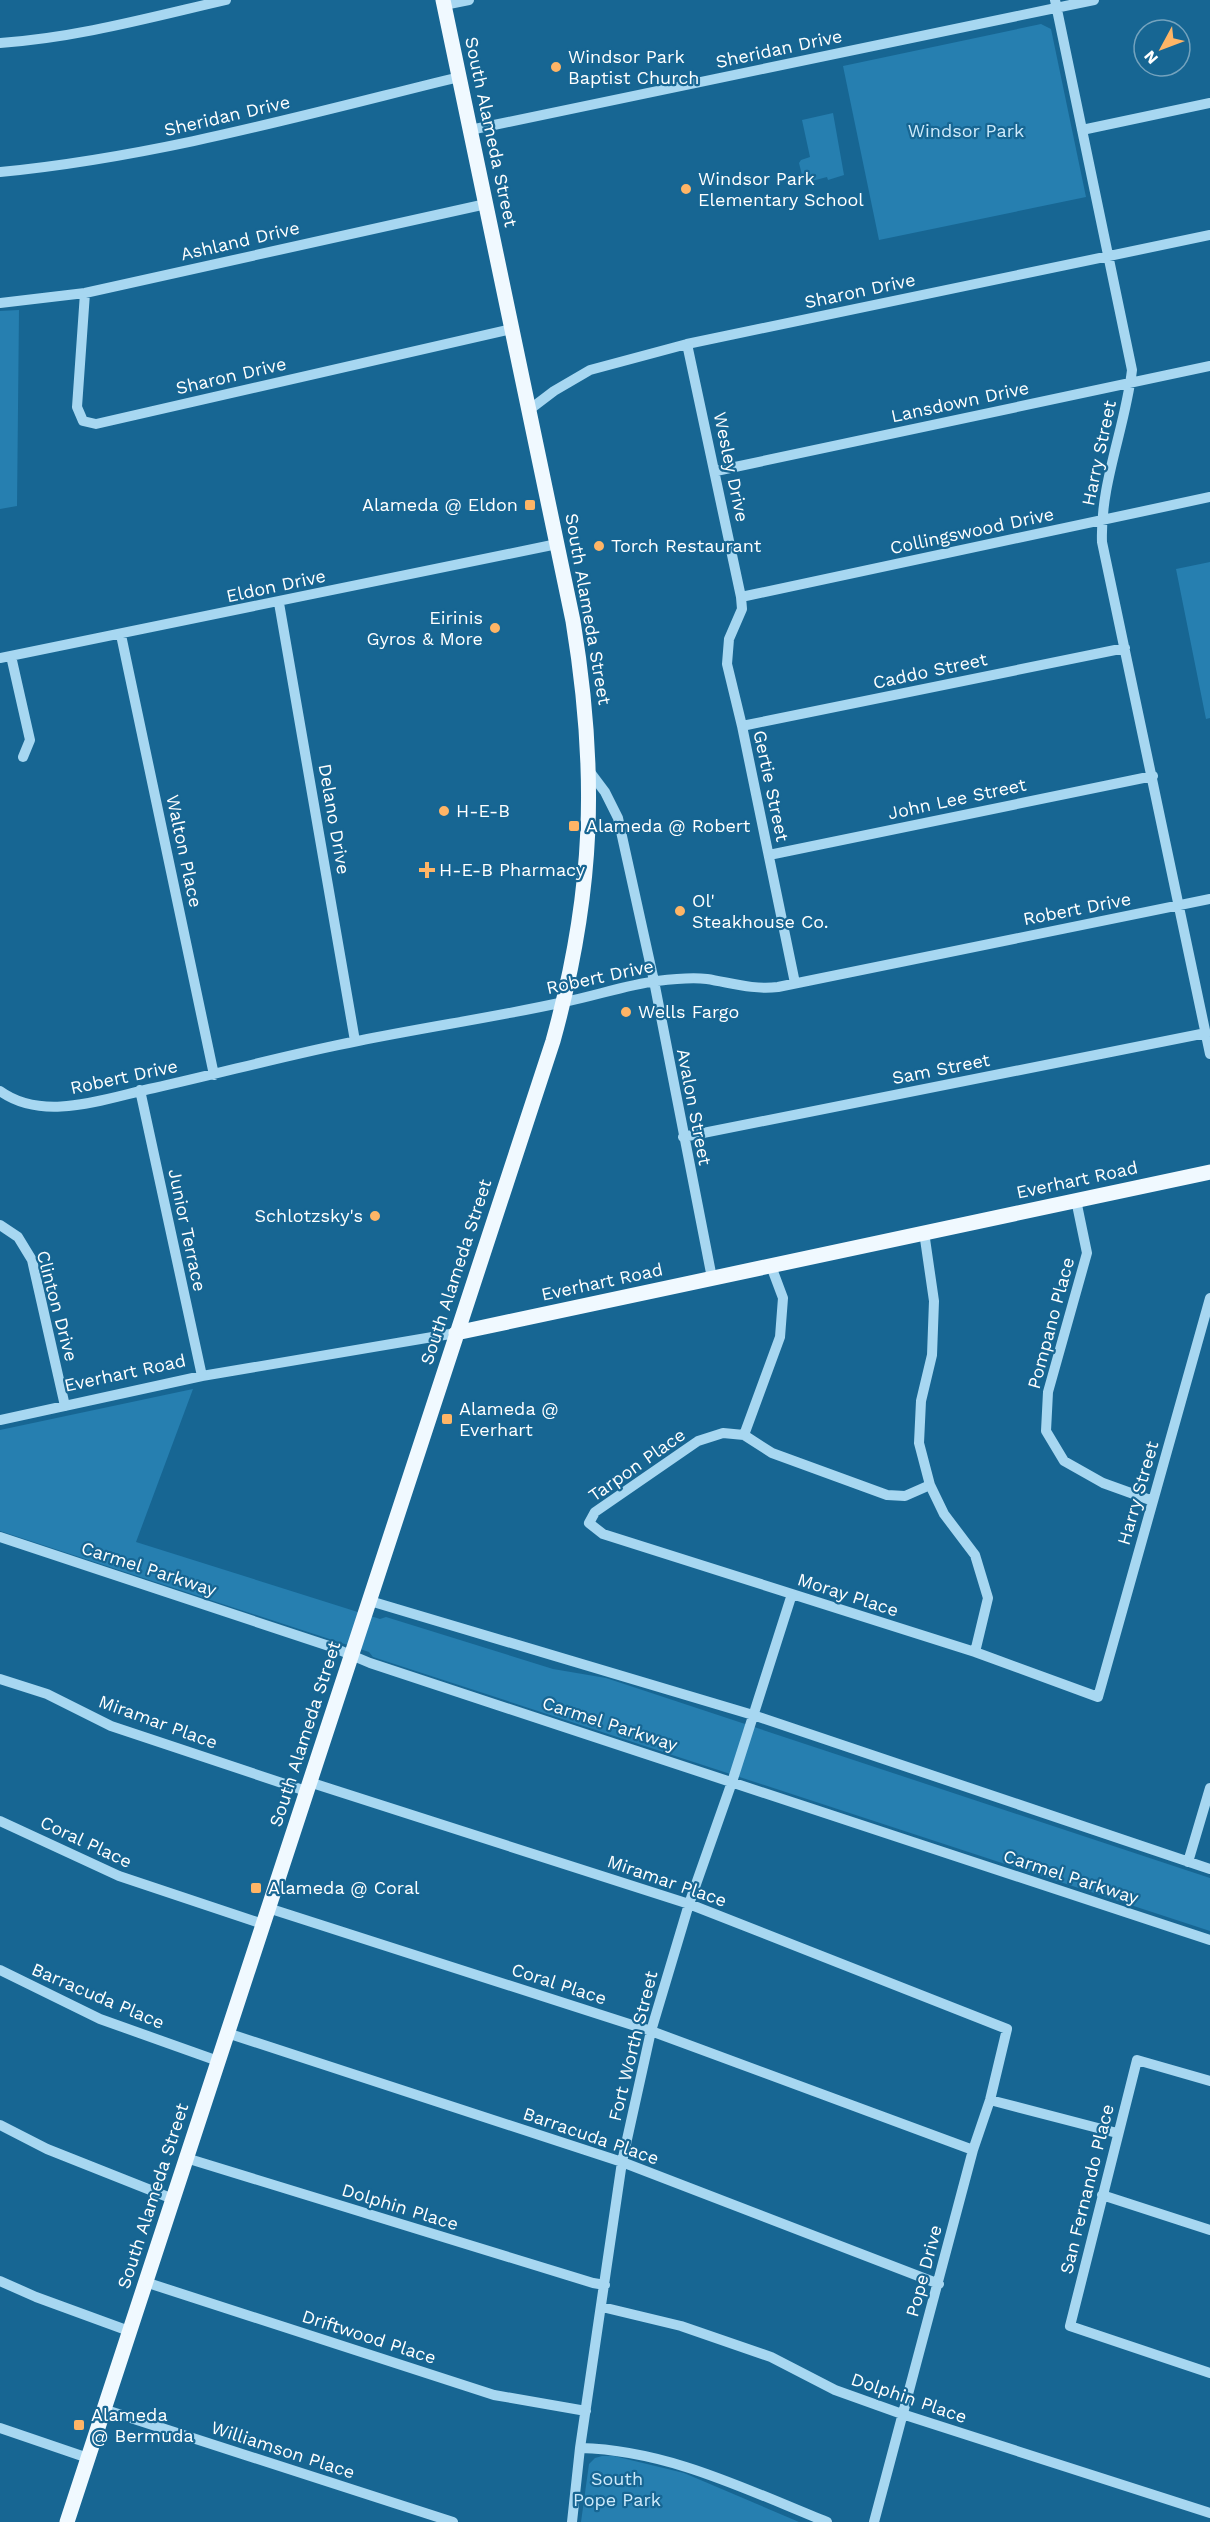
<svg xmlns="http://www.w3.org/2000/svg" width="1210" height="2522" font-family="'Work Sans',sans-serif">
<rect width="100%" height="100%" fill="#176693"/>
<path fill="#267fb0" d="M1041,24l10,5 35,168 -207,43 -36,-174z
M833,113l11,62 -16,5 -1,-3 -23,6 -5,-20 2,-3 9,-3 -8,-37z
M19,310l-2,196 -17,3v-198z
M1210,562v156l-4,1 -30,-150z
M193,1389l-57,153 244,77 6,-2 167,52 53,9 604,200v53l-837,-274 -4,-5 -369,-121v-101z
M602,2456h12l70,17 115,49h-218l8,-58 6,-6z"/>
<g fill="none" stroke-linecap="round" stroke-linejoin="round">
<path stroke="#a7d7f1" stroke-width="10" d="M1055,0l77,370c-7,59 -32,113 -30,172l108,512
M444,5l25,-5
M0,43c76,-5 152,-26 226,-43
M470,130l624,-130
M1082,130l128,-27
M0,172c156,-15 308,-58 459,-95
M85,293l-8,114 6,14 13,3 416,-95
M0,303l85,-10 401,-89
M687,344l54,253 1,12 -13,30 -2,25 15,62 53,257
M529,410l25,-19 36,-21 97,-26 523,-109
M716,471l494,-105
M741,597l469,-100
M279,603l76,438
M121,635l93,440
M11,656l19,84 -7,17
M0,658l557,-114
M742,726l383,-78
M590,772l15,20 13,26 36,163 58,297
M769,855l384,-79
M140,1090l62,286
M0,1091c44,32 106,7 154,-3 68,-15 136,-34 204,-47 68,-14 138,-24 206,-39 31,-6 62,-17 93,-21 16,-2 33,-4 50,-2 25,4 46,11 71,8l432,-88
M683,1137l523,-104
M1076,1200l11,53 -39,139 -2,39 18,30 39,22 50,18
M0,1225l18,12 14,23 33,146
M924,1232l10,69 -2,54 -11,46 -2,42 11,42 14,29 31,41 13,43 -13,54
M0,1420l202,-44 254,-43
M744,1435l36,-98 3,-39 -12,-32
M930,1485l-25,11 -18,-1 -115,-42 -28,-18 -21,-2 -25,8 -103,71 -6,11 14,11 372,118 123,45 112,-399
M0,1537l332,110 38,16 840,277
M370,1601l383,114 457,154
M0,1679l47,15 64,32 195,65
M309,1782l380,122 318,125 -17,71 -17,50 -99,372
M0,1821l119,55 144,48
M1188,1862l22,-74
M268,1908l383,123 322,119
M0,1970l100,49 118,42
M227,2033l395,129 317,122
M1210,2081l-73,-21 -67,266 140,47
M990,2100l127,33
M0,2125l47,24 126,50
M186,2158l407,125 12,2
M1102,2195l108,35
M0,2281l36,16 93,34
M145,2282l349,113 92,16
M602,2307l79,19 90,31 64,33 67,24 308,99
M103,2409l350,113
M0,2428l88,30
M580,2448c88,2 167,42 247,74
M572,2522l8,-74 42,-286 29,-131 38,-127 43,-122 60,-188"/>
<path stroke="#f0f9ff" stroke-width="15" d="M456,1333l754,-161
M67,2522l486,-1481c41,-148 45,-268 20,-420l-130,-621"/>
</g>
<g fill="#ffb566" stroke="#176693" stroke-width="2">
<circle cx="556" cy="67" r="6"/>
<circle cx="686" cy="189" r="6"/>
<rect x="524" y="499" width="12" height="12" rx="3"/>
<circle cx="599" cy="546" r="6"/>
<circle cx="495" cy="628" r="6"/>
<circle cx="444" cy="811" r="6"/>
<rect x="568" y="820" width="12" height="12" rx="3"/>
<path d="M424 861h6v6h6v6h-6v6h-6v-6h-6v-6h6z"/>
<circle cx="680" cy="911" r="6"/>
<circle cx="626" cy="1012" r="6"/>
<circle cx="375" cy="1216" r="6"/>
<rect x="441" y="1413" width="12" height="12" rx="3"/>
<rect x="250" y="1882" width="12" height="12" rx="3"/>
<rect x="73" y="2419" width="12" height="12" rx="3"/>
</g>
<g text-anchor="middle" stroke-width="4.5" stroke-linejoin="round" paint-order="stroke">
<g font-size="18" fill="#fff" stroke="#176693">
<text transform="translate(779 49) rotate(-12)" y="6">Sheridan Drive</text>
<text transform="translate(227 116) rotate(-13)" y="6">Sheridan Drive</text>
<text transform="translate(491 132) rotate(78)" y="6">South Alameda Street</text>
<text transform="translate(240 241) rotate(-13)" y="6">Ashland Drive</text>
<text transform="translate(860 291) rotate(-12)" y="6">Sharon Drive</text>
<text transform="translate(231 376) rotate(-13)" y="6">Sharon Drive</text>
<text transform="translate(960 402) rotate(-12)" y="6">Lansdown Drive</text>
<text transform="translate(1099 453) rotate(-78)" y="6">Harry Street</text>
<text transform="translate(731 467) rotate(78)" y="6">Wesley Drive</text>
<text transform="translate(972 531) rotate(-12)" y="6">Collingswood Drive</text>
<text transform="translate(276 586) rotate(-12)" y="6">Eldon Drive</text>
<text transform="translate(588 609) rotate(80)" y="6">South Alameda Street</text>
<text transform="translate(930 671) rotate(-12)" y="6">Caddo Street</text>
<text transform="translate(771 786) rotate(78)" y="6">Gertie Street</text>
<text transform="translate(957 799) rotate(-12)" y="6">John Lee Street</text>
<text transform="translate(334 819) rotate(80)" y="6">Delano Drive</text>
<text transform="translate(184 851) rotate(78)" y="6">Walton Place</text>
<text transform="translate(1077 909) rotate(-11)" y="6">Robert Drive</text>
<text transform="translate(600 977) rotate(-12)" y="6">Robert Drive</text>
<text transform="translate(941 1069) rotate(-11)" y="6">Sam Street</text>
<text transform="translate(124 1077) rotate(-12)" y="6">Robert Drive</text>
<text transform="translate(694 1107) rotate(79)" y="6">Avalon Street</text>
<text transform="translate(1077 1180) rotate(-12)" y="6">Everhart Road</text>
<text transform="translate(187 1230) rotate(78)" y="6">Junior Terrace</text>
<text transform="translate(456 1272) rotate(-72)" y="6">South Alameda Street</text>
<text transform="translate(602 1282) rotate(-12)" y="6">Everhart Road</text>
<text transform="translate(57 1306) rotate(75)" y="6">Clinton Drive</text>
<text transform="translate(1051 1323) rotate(-75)" y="6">Pompano Place</text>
<text transform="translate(125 1373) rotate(-12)" y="6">Everhart Road</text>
<text transform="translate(637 1465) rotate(-35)" y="6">Tarpon Place</text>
<text transform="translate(1138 1493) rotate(-74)" y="6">Harry Street</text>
<text transform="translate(149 1569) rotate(18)" y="6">Carmel Parkway</text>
<text transform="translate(848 1595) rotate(18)" y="6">Moray Place</text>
<text transform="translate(158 1722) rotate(20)" y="6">Miramar Place</text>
<text transform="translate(610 1724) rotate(18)" y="6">Carmel Parkway</text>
<text transform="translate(305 1734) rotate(-72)" y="6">South Alameda Street</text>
<text transform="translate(86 1842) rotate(25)" y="6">Coral Place</text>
<text transform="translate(1071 1877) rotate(18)" y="6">Carmel Parkway</text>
<text transform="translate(667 1881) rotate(19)" y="6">Miramar Place</text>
<text transform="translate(559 1984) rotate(18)" y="6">Coral Place</text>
<text transform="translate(98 1996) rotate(23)" y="6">Barracuda Place</text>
<text transform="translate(633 2046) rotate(-76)" y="6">Fort Worth Street</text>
<text transform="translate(591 2136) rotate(19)" y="6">Barracuda Place</text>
<text transform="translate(1087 2189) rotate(-76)" y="6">San Fernando Place</text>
<text transform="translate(153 2196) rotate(-72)" y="6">South Alameda Street</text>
<text transform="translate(400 2207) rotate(17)" y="6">Dolphin Place</text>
<text transform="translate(924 2271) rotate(-75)" y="6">Pope Drive</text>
<text transform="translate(369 2337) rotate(18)" y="6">Driftwood Place</text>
<text transform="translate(909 2398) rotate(19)" y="6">Dolphin Place</text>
<text transform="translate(283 2450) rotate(18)" y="6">Williamson Place</text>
</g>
<g font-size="18" fill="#fff" stroke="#176693" text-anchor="start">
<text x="568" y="63">Windsor Park<tspan x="568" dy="21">Baptist Church</tspan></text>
<text x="698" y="185">Windsor Park<tspan x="698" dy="21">Elementary School</tspan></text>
<text x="518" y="511" text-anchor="end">Alameda @ Eldon</text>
<text x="611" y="552">Torch Restaurant</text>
<text x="483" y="624" text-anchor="end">Eirinis<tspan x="483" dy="21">Gyros &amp; More</tspan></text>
<text x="456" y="817">H-E-B</text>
<text x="586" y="832">Alameda @ Robert</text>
<text x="439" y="876">H-E-B Pharmacy</text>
<text x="692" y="907">Ol'<tspan x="692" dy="21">Steakhouse Co.</tspan></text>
<text x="638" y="1018">Wells Fargo</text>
<text x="363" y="1222" text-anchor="end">Schlotzsky's</text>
<text x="459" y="1415">Alameda @<tspan x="459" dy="21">Everhart</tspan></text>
<text x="268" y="1894">Alameda @ Coral</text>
<text x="91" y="2421">Alameda<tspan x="91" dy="21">@ Bermuda</tspan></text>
</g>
<g font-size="18" fill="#ceebfc" stroke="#176693">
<text x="966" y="137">Windsor Park</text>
<text x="617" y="2485">South<tspan x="617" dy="21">Pope Park</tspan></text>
</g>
</g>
<g transform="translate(1162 48) rotate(229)"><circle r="28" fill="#176693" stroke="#74a3be" stroke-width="1.5"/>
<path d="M0-4.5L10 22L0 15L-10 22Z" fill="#ffb566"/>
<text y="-9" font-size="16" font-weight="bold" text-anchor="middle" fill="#ffffff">N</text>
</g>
</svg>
